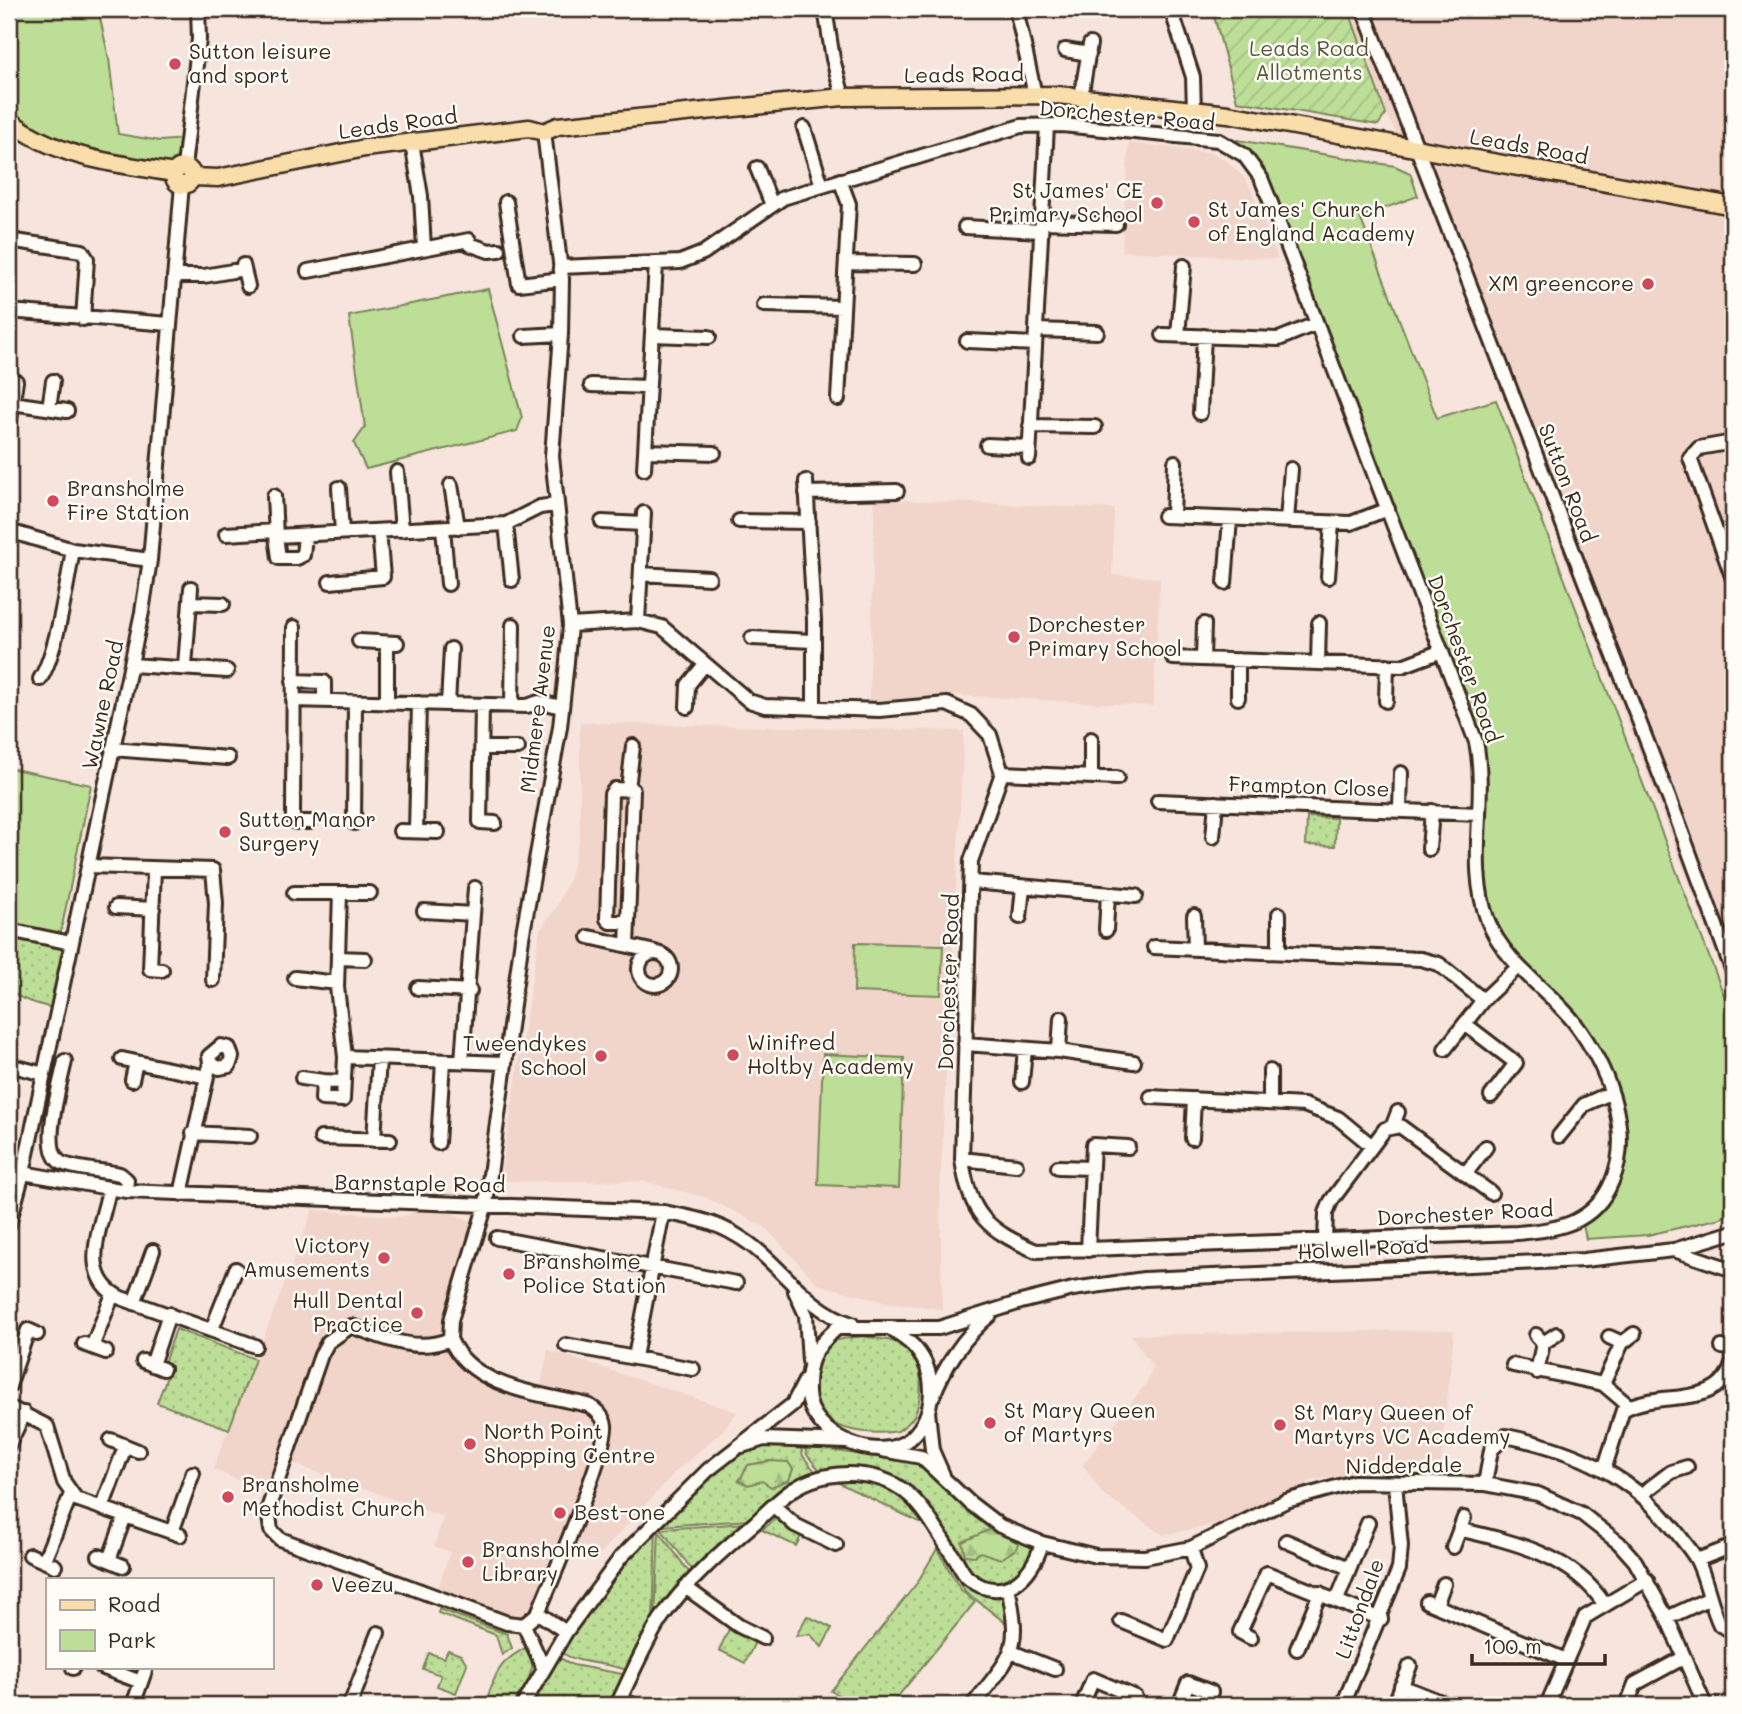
<svg xmlns="http://www.w3.org/2000/svg" width="1742" height="1714" font-family="Mali,sans-serif">
<defs>
<pattern id="grass-dots" width="8" height="8" patternUnits="userSpaceOnUse" patternTransform="scale(1.75)"><rect width="8" height="8" fill="#bcde97"/><path d="M2 2h.1M6 6h.1" fill="none" stroke="#a2bf82" stroke-width="1.8" stroke-linecap="round"/></pattern>
<pattern id="forest-firs" width="22" height="20" patternUnits="userSpaceOnUse" patternTransform="scale(1.75)"><rect width="22" height="20" fill="#bcde97"/><path d="M5 1l3.5 6h-7zM16 11l3.5 6h-7z" fill="#a2bf82"/></pattern>
<pattern id="garden-furrows" width="10" height="10" patternUnits="userSpaceOnUse" patternTransform="scale(1.75)"><rect width="10" height="10" fill="#bcde97"/><path d="M-1 1l2-2M0 10L10 0M9 11l2-2" fill="none" stroke="#a2bf82"/></pattern>
</defs>
<rect width="100%" height="100%" fill="#f6e4dd"/>
<filter id="ink" filterUnits="userSpaceOnUse"><feTurbulence type="fractalNoise" baseFrequency=".0143" numOctaves="2"/><feDisplacementMap in="SourceGraphic" scale="14" xChannelSelector="R" yChannelSelector="G"/><feConvolveMatrix kernelMatrix="1 2 1 2 8 2 1 2 1" color-interpolation-filters="sRGB"/></filter>
<g filter="url(#ink)">
<path fill="#f1d4ca" d="M1348,9h385v990l-314,-825 -33,-60z
M1129,143l84,10 15,9 18,18 6,12 26,67 -156,-8z
M875,499l239,10 -2,66 48,3 -7,128 -200,-11 -84,12z
M580,723l384,8 -24,456 2,122 -57,-7 -67,-18 -53,-57 -58,-29 -63,-17h-144l40,-251 16,-22 14,-31 10,-41z
M313,1210l88,7 17,-6 36,3 17,7 4,7 -33,97 24,32 25,15 50,14 7,-36 189,62 -16,20 -44,38 -76,83 -25,-10 -4,3 -32,76 -5,5 -18,4 -83,-30 16,-49 -16,-6 10,-29 -155,-55 -21,31 -55,-24z
M1454,1330l-14,141 -35,-4 -91,13 -80,41 -71,14 -60,-41 -20,-29 63,-81 7,-17 -22,-32z"/>
<path fill="url(#grass-dots)" stroke="#7c845a" stroke-width="2" d="M1307,817l29,1 -1,28 -29,-1z
M14,936l51,10 -14,62c-10,-4 -29,-7 -36,-14 -14,-12 -6,-44 -1,-58z
M176,1329l79,30 -26,70 -72,-26 14,-37 -7,-3z
M862,1336c15,3 32,3 44,11 19,12 17,50 8,69 -3,6 -11,11 -16,15 -19,4 -55,1 -70,-11 -19,-17 -18,-68 7,-79 8,-3 19,-3 27,-5z
M758,1444h42l3,12 14,18 -67,46 -89,6c25,-34 60,-65 97,-82z
M804,1446l118,18 108,81 4,6 -11,23 -24,11 -28,-9 -66,-88 -83,-15 -15,-18z
M853,1478c37,7 49,17 73,44l-5,1 -84,-41 -13,1z
M778,1517l24,17 -6,12 -34,-16z
M747,1523l-53,49 -33,-43z
M656,1529l-3,95 -24,47c-23,-10 -49,-5 -70,-20l67,-91z
M659,1531l32,44 -36,44z
M937,1549l24,41 14,12 -84,103h-35l-25,-14 86,-108z
M941,1550l13,15 50,30 8,27 -5,2 -42,-33z
M439,1609l68,25 5,14 -10,7 -6,-20 -58,-22z
M807,1616l25,12 -10,19 -12,-13 -14,2z
M729,1629l26,13 -10,21 -26,-13z
M531,1645l1,23 -9,27 -4,-1 -5,11h-29c11,-33 13,-44 46,-60z
M448,1650l13,5 6,9 -11,29 -19,-7 4,-11 -18,-6 6,-16 15,5z
M556,1656l17,9 49,9 2,3 -12,28h-84z"/>
<path fill="url(#forest-firs)" stroke="#7c845a" stroke-width="2" d="M769,1461l19,1 5,7 -4,11 -18,7 -9,-6 -14,4 -9,-4 9,-16z
M993,1528l25,15 -2,6 -15,10 -21,-7 -5,4 -10,-1 -3,-13z"/>
<path fill="#bcde97" stroke="#7c845a" stroke-width="2" d="M9,9h89l11,50 9,75 42,7 24,-2 -3,14 -14,13c-55,-11 -115,-15 -158,-54z
M1237,140l158,26 15,7 8,23 -58,21 77,201 59,-18 237,619v185l-2,7 -10,7 -73,17 -62,4 -3,-14 34,-39 11,-38 -4,-32 -13,-35 -62,-93 -35,-36 -24,-38 -8,-37 3,-115 -220,-585 -30,-34z
M488,289l34,129 -5,13 -151,38 -12,-26 11,-16 -16,-111z
M9,768l82,17 -31,151 -51,-9z
M855,943l88,2 -2,50 -87,-3z
M823,1054l81,4 -5,130 -81,-3z"/>
<path fill="url(#garden-furrows)" stroke="#7c845a" stroke-width="2" d="M1212,9h136l38,105 -8,11 -141,-24z"/>
<g fill="none" stroke-linecap="round" stroke-linejoin="round">
<g stroke="#3b2a1e" stroke-width="18">
<path id="minor" d="M825,9l8,50 10,38
M1016,9l19,86
M1171,9l22,68 1,33
M1363,9l314,810 56,153
M1065,50l24,4
M1081,97l9,-53
M804,128l18,58
M412,143l9,53 3,52
M184,167l15,-128 -1,-30
M757,168l15,37
M506,202l13,82 43,-5
M1042,222l74,2
M965,227l76,4
M9,240l73,11 5,8 -4,60
M469,244l20,7 10,-1
M846,263l69,1
M243,265l5,21
M560,267l120,-5 23,-9 80,-55 238,-72 41,-1 156,15 26,15 17,23 10,25 205,539c12,59 -10,122 12,179 17,43 59,67 86,101 32,42 60,108 38,159 -17,42 -53,49 -95,52l-481,18c-49,-21 -67,-37 -74,-92l9,-298 31,-88 -12,-38 -19,-20 -24,-11 -68,6 -114,-4 -16,-5 -87,-74 -24,-6 -68,4
M308,271l161,-31
M174,276h30l40,-7
M764,305l79,2
M9,311l160,13
M1036,330l61,2
M652,335l57,2
M1163,335l116,4 36,-15
M1178,335l6,-69
M524,336l37,-2
M967,341l68,3
M9,381h7l-7,44
M591,385l57,2
M838,399l11,-195 -9,-24
M12,403l55,8
M49,408l4,-27
M1200,413l4,-77
M1030,426l65,1
M1733,442l-34,6 -9,10 43,121
M987,445l42,2
M646,451l68,2
M1029,458l18,-332
M644,469l12,-205
M397,472l5,58
M806,481l8,139v88
M451,485l7,42
M339,488l3,44
M806,493l91,-2
M274,496l2,40
M1164,516l187,7 37,-14
M1173,516l2,-54
M739,521l70,1
M1287,521l4,-52
M602,522l41,2
M506,524l6,56
M443,528l5,56
M9,531l64,19 77,10
M226,534l50,-3
M305,536l-2,19 -6,3h-18l-3,-22 230,-12 34,-17 15,-2
M641,574l68,4
M1328,577l4,-54
M330,582l53,-5 -4,-46
M1225,583l5,-64
M190,603l33,1
M638,621l6,-108
M294,627l-1,190 3,5h14
M752,638l60,3
M359,641l38,2
M1173,658l229,8 40,-15
M1203,659l1,-35
M1318,663l1,-40
M131,665l96,6
M185,666l6,-78
M40,679c17,-26 27,-97 33,-129
M293,681l31,1v19
M1238,698v-38
M293,700l234,6 12,-4 23,5
M1386,701l1,-36
M387,703v-60
M448,704l3,-55
M482,705l-2,117 15,1
M512,706l1,-81
M687,707l1,-22 17,-21
M482,748h36
M112,749l116,9
M1002,773l115,5
M1091,776v-37
M628,789l5,-43
M1158,801l321,13
M1400,810l1,-37
M354,823l1,-121
M400,831l38,1
M416,831l3,-128
M1213,837l3,-34
M1429,849l3,-38
M89,866l124,4 3,33 -3,77
M154,869l-4,100 12,1
M972,882l164,14
M294,893h76
M340,893l-3,94 8,70 158,6
M116,907l37,2
M424,911l49,3
M1279,914v38
M1194,916l1,33
M1020,917l3,-30
M9,930l62,13
M1106,930l2,-36
M589,937l66,15
M627,945l1,-23h-18l-3,-3 4,-125 4,-5 18,1 -5,132
M1154,947l267,12 18,5 44,36
M639 969a16 16 0 1 1 32 0a16 16 0 1 1-32 0Z
M338,958l27,1
M295,978l42,5
M418,988l52,3
M1465,1024l51,39 -25,33
M965,1044l94,7 75,11
M1445,1049l38,-49 35,-33
M1059,1051l2,-33
M122,1059l85,18
M65,1061c-4,21 -25,87 -5,101 11,7 46,9 60,12l7,6 -1,11
M462,1061l13,-173
M9,1065l35,9
M1270,1071v32
M302,1078l21,3
M132,1080l4,-18
M343,1082l-20,-1 -1,18 21,1 2,-43
M1022,1082l3,-33
M1151,1097l153,8 34,13 34,28
M1393,1125l5,-13
M193,1133l57,3
M1559,1136l25,-31 26,-12
M321,1138l69,2
M1192,1138l2,-39
M374,1140l5,-82
M438,1143l5,-82
M962,1159l54,6
M1058,1167l34,1
M23,1173l103,18 537,21c26,5 50,9 73,23 44,25 66,73 116,89
M1466,1173l20,-26
M109,1190c-8,38 -32,87 12,108l134,48
M181,1194l29,-131 -1,-7 12,-10 8,2 3,9 -3,9 -10,2 -9,-5
M9,1224l14,-51 119,-561 8,-52 32,-375
M497,1238l239,45
M1325,1240l1,-27 5,-12 54,-72 15,-3 91,67
M1088,1250l5,-105 35,2
M1674,1250l59,20
M795,1291l11,24 3,46
M134,1303l19,-52
M351,1326c31,11 66,28 99,13 21,49 91,55 138,66 7,4 15,10 17,20 4,21 -55,160 -67,188l-14,12 -17,-2 -227,-84 -9,-9 -3,-21 53,-154 7,-13z
M212,1329l24,-60
M891,1329c8,6 19,12 25,20 21,25 20,65 -4,88 -31,30 -103,-1 -104,-44 -1,-31 5,-44 29,-65h102l82,-26 52,-13 71,-10 440,-19 90,-10 59,-18
M1536,1335l7,8 14,-9
M1609,1337l13,6 12,-9
M450,1339l1,-19 35,-116 36,-266 38,-211 7,-65 3,-37 -18,-169 9,-122 1,-55 -18,-147
M84,1344l22,8
M566,1345l127,24
M92,1347l21,-53
M1722,1347l11,2
M635,1357l28,-145
M143,1361l20,8
M152,1365l17,-51
M1513,1365l90,19 26,22
M1537,1372l6,-29
M1603,1384l19,-41
M9,1386l19,-56 9,4
M933,1396c11,-29 32,-61 57,-81
M9,1407l38,19 17,56 12,17 104,36
M928,1411l4,39 11,25
M111,1440l27,11
M9,1445l15,-32
M742,1446l22,-7 83,3
M882,1450l39,7 49,46 30,23 42,17 54,13 49,1 46,-9 95,-47 68,-19 131,2 53,10 44,20 37,29 16,18 32,57 38,87
M1605,1467l18,-57c36,-22 96,2 110,-48
M1485,1484l6,-34 15,-14c69,14 128,40 172,98 6,8 14,17 19,26 10,20 13,44 23,65l13,6
M1642,1494l29,-22 16,-5
M774,1506l21,19 41,20
M102,1508l23,-61
M1462,1530c52,12 112,26 142,74
M172,1532l21,-59
M1286,1541l63,27
M1453,1547l11,-29
M30,1555l25,11
M99,1556l24,10
M109,1560l16,-44
M1697,1560l36,-14
M44,1561l27,-67
M685,1587l54,39 24,12
M1337,1600l31,-77
M1427,1602l139,58
M1436,1605l8,-21
M538,1613l28,19
M1667,1618l41,-19
M1121,1621l46,19 30,-71 -6,-21
M524,1625l19,42
M1251,1638l-11,-6 27,-59 114,46
M1297,1649l23,-56
M1012,1652l43,17
M101,1667l40,15
M73,1668v-1
M1401,1686l48,19
M621,1698l12,7
M133,1705l12,-34
M350,1705l28,-72
M523,1705l43,-73 55,-75 87,-87 85,-66 13,-25
M617,1705c14,-28 26,-58 43,-85 26,-38 61,-68 96,-98 12,-11 25,-26 40,-34 19,-12 45,-16 67,-13 53,6 67,48 93,85 3,5 7,14 12,18 35,28 64,-1 74,-35
M973,1705c39,-51 49,-52 35,-118
M1082,1705l11,-26 42,18
M1179,1705l9,-22 23,9
M1343,1705l56,-136 2,-23 -6,-63
M1394,1705l16,-39
M1547,1705l38,-88 62,-37
M1627,1705l8,-21 48,-26"/>
</g>
<g stroke="#3b2a1e" stroke-width="21">
<path id="major" d="M9,120c47,38 107,44 166,53
M174 176a9 9 0 1 1 18 0a9 9 0 1 1-18 0Z
M193,177l25,1 147,-30 164,-20 15,4 14,-6 285,-29 215,-2 170,19 505,92"/>
</g>
<use href="#minor" stroke="#fdfcf7" stroke-width="12"/>
<use href="#major" stroke="#f9deab" stroke-width="16"/>
</g>
</g>
<g fill="#d1495b" stroke="#fdfcf7" stroke-width="2.5">
<circle cx="175" cy="64" r="7"/>
<circle cx="1157" cy="203" r="7"/>
<circle cx="1194" cy="222" r="7"/>
<circle cx="1648" cy="284" r="7"/>
<circle cx="53" cy="501" r="7"/>
<circle cx="1014" cy="637" r="7"/>
<circle cx="225" cy="832" r="7"/>
<circle cx="733" cy="1055" r="7"/>
<circle cx="601" cy="1056" r="7"/>
<circle cx="384" cy="1258" r="7"/>
<circle cx="509" cy="1274" r="7"/>
<circle cx="417" cy="1313" r="7"/>
<circle cx="990" cy="1423" r="7"/>
<circle cx="1280" cy="1425" r="7"/>
<circle cx="470" cy="1444" r="7"/>
<circle cx="228" cy="1497" r="7"/>
<circle cx="560" cy="1513" r="7"/>
<circle cx="468" cy="1562" r="7"/>
<circle cx="317" cy="1585" r="7"/>
</g>
<g text-anchor="middle" stroke-width="5" stroke-linejoin="round" paint-order="stroke">
<g font-size="21" fill="#5b573c" stroke="#fdfcf7">
<text x="1309" y="56">Leads Road<tspan x="1309" dy="24">Allotments</tspan></text>
</g>
<g font-size="21" fill="#3b2a1e" stroke="#fdfcf7" text-anchor="start">
<text x="189" y="59">Sutton leisure<tspan x="189" dy="24">and sport</tspan></text>
<text x="1143" y="198" text-anchor="end">St James' CE<tspan x="1143" dy="24">Primary School</tspan></text>
<text x="1208" y="217">St James' Church<tspan x="1208" dy="24">of England Academy</tspan></text>
<text x="1634" y="291" text-anchor="end">XM greencore</text>
<text x="67" y="496">Bransholme<tspan x="67" dy="24">Fire Station</tspan></text>
<text x="1028" y="632">Dorchester<tspan x="1028" dy="24">Primary School</tspan></text>
<text x="239" y="827">Sutton Manor<tspan x="239" dy="24">Surgery</tspan></text>
<text x="747" y="1050">Winifred<tspan x="747" dy="24">Holtby Academy</tspan></text>
<text x="587" y="1051" text-anchor="end">Tweendykes<tspan x="587" dy="24">School</tspan></text>
<text x="370" y="1253" text-anchor="end">Victory<tspan x="370" dy="24">Amusements</tspan></text>
<text x="523" y="1269">Bransholme<tspan x="523" dy="24">Police Station</tspan></text>
<text x="403" y="1308" text-anchor="end">Hull Dental<tspan x="403" dy="24">Practice</tspan></text>
<text x="1004" y="1418">St Mary Queen<tspan x="1004" dy="24">of Martyrs</tspan></text>
<text x="1294" y="1420">St Mary Queen of<tspan x="1294" dy="24">Martyrs VC Academy</tspan></text>
<text x="484" y="1439">North Point<tspan x="484" dy="24">Shopping Centre</tspan></text>
<text x="242" y="1492">Bransholme<tspan x="242" dy="24">Methodist Church</tspan></text>
<text x="574" y="1520">Best-one</text>
<text x="482" y="1557">Bransholme<tspan x="482" dy="24">Library</tspan></text>
<text x="331" y="1592">Veezu</text>
</g>
<g font-size="21" fill="#3b2a1e" stroke="#fdfcf7">
<text transform="translate(964 75) rotate(-1)" y="7">Leads Road</text>
<text transform="translate(1127 116) rotate(5)" y="7">Dorchester Road</text>
<text transform="translate(398 124) rotate(-8)" y="7">Leads Road</text>
<text transform="translate(1529 147) rotate(10)" y="7">Leads Road</text>
<text transform="translate(1567 483) rotate(69)" y="7">Sutton Road</text>
<text transform="translate(1464 659) rotate(70)" y="7">Dorchester Road</text>
<text transform="translate(103 705) rotate(-78)" y="7">Wawne Road</text>
<text transform="translate(538 709) rotate(-83)" y="7">Midmere Avenue</text>
<text transform="translate(1309 787) rotate(2)" y="7">Frampton Close</text>
<text transform="translate(949 982) rotate(-88)" y="7">Dorchester Road</text>
<text transform="translate(420 1184) rotate(1)" y="7">Barnstaple Road</text>
<text transform="translate(1465 1214) rotate(-3)" y="7">Dorchester Road</text>
<text transform="translate(1363 1249) rotate(-3)" y="7">Holwell Road</text>
<text transform="translate(1404 1466) rotate(-1)" y="7">Nidderdale</text>
<text transform="translate(1360 1609) rotate(-70)" y="7">Littondale</text>
</g>
</g>
<rect width="1742" height="1714" fill="none" stroke="#fdfcf7" stroke-width="35"/>
<rect x="18" y="18" width="1707" height="1679" fill="none" stroke="#3b2a1e" stroke-width="2.5" filter="url(#ink)"/>
<rect x="46" y="1578" width="228" height="91" fill="#fdfcf7" stroke="#afa8a0" stroke-width="2"/>
<rect x="60" y="1600" width="35" height="10" fill="#f9deab" stroke="#afa8a0" stroke-width="2"/>
<text x="108" y="1612" font-size="21" fill="#3b2a1e">Road</text>
<rect x="60" y="1630" width="35" height="21" fill="#bcde97" stroke="#afa8a0" stroke-width="2"/>
<text x="108" y="1648" font-size="21" fill="#3b2a1e">Park</text>
<path d="M1472 1654v10h133v-10" fill="none" stroke="#3b2a1e" stroke-width="3.5"/>
<text x="1483" y="1654" font-size="21" fill="#3b2a1e" stroke="#fdfcf7" stroke-width="5" paint-order="stroke">100 m</text>
</svg>
